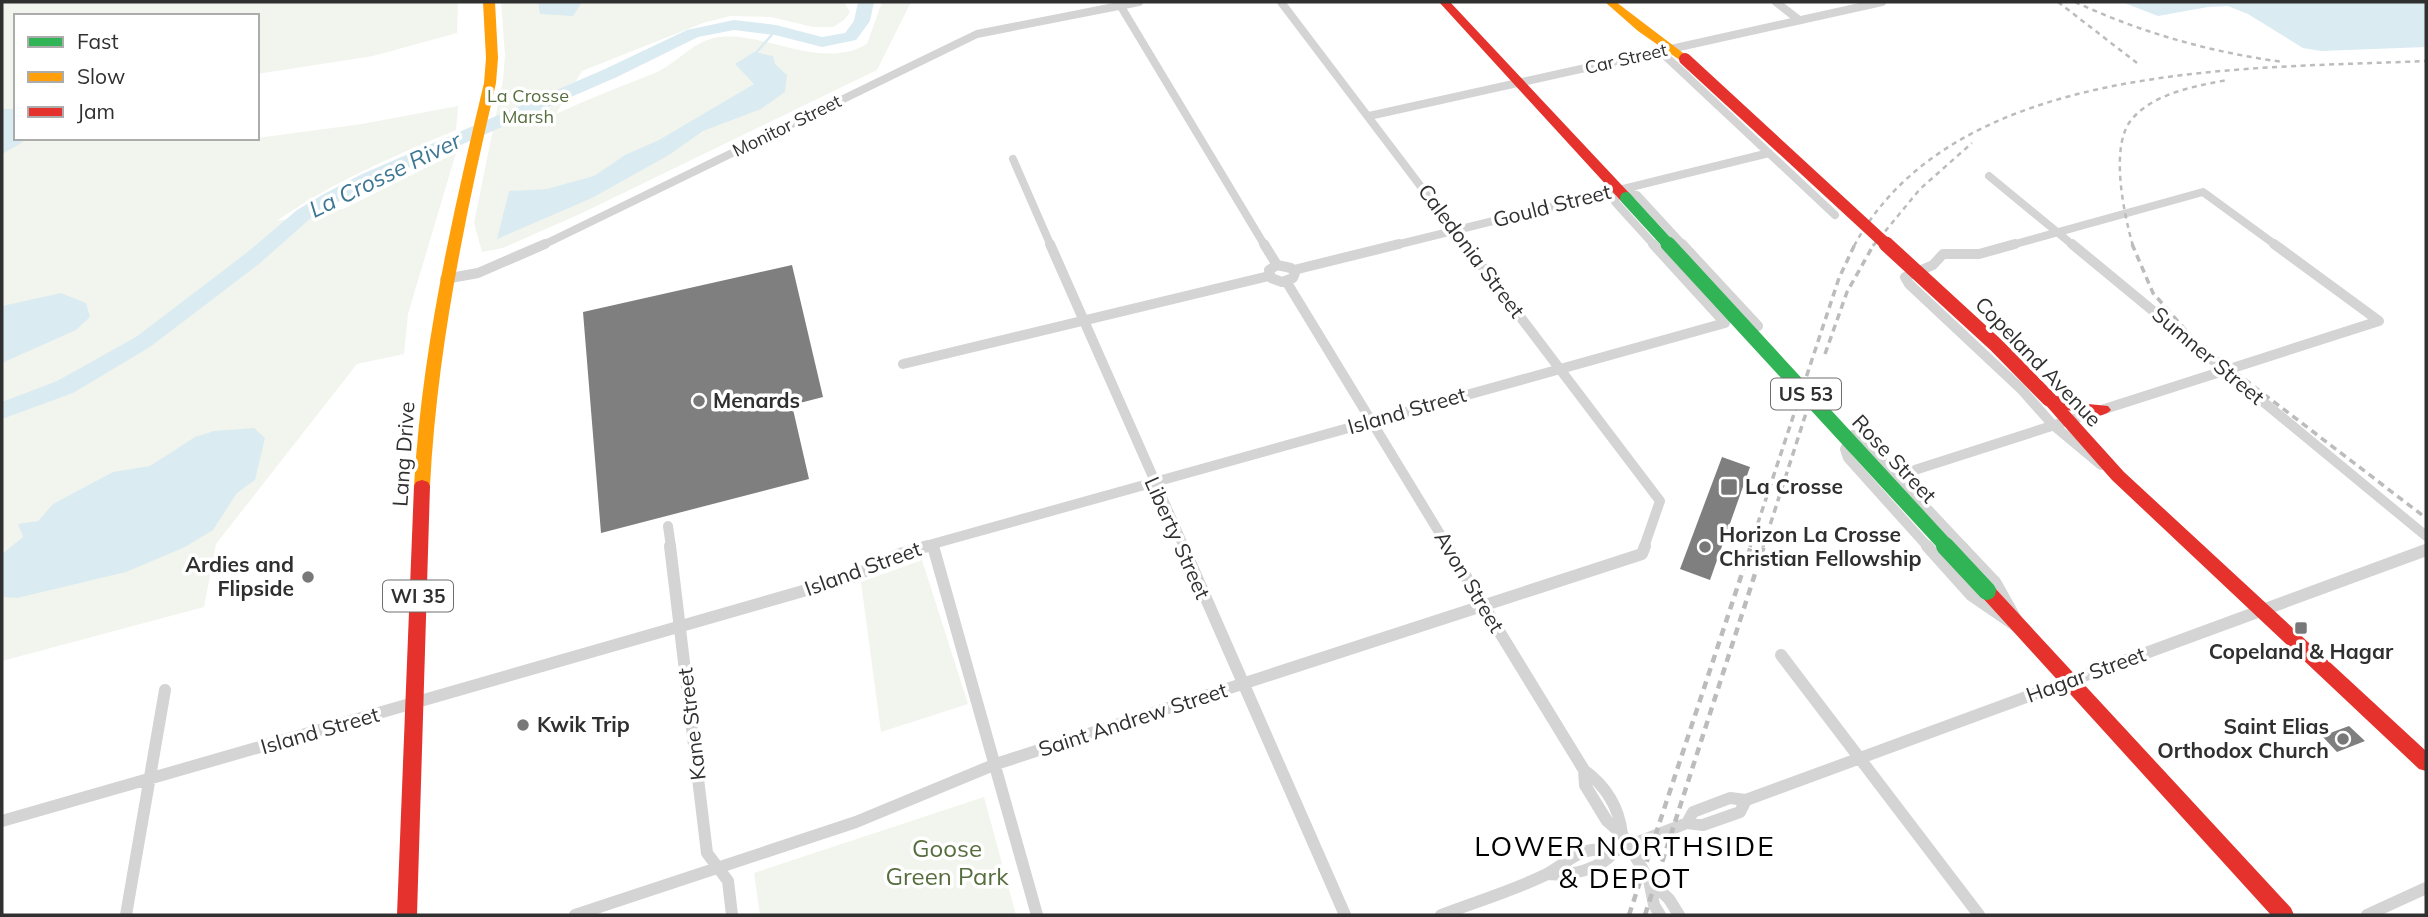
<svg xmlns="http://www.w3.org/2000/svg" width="2428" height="917" font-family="Mulish,sans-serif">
<rect width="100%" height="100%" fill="#fff"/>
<path fill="#f2f5ed" d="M2,2h456l-1,31 -84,23 -116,18v-58h-241v122h241l105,-14 96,-18 -2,24c-62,26 -124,52 -179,91l66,-12 113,-56 -48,161 -4,40 -47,10 -141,180 -12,63 -202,54z
M501,2h343l6,10 -6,8 -11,7h-20l-42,-10 -41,-1 -27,7 -121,48 -26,43c32,-15 66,-28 99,-41 23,-10 38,-33 65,-36 48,-5 100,34 147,7l15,-42h29l-34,68 -297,144 -77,34 -21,4 -8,-29 29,-143 2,-25z
M922,560l46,144 -87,28 -20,-150z
M984,797l32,118h-256l-6,-42z"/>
<path fill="#dbebf2" d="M538,2h44l-9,14 -33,-2z
M2122,2h304v45l-105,4 -18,-3 -55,-34 -20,-8 -20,1 -50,9z
M754,52l19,4 2,8 12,11 -2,17 -24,17 -58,22 -34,24 -77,43 -95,41 12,-48 38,-2 47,-13 31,-21 34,-15 95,-56 -19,-20z
M2,109h14v29h7v4l-21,12z
M61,293l25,10 4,14 -14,13 -74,33v-57z
M254,428l11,10 -10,42 -18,13 -24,37 -28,17 -59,25 -109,26 -15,-1v-43l21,-17 -5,-13 20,-3 15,-17 60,-32 37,-6 45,-29 19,-6z"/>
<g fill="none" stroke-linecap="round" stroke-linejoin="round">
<path stroke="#dbebf2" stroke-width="2.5" d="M755,54l21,-24"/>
<path fill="#dbebf2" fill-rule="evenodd" d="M858,2h16l-4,19 -14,19 -34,7 -47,-12 -41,-5 -36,7 -81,40 -241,105 -40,21 -25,15 -52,46 -109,83 -77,46 -71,26v-17l55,-21 79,-44 109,-83 52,-44 25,-15 40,-21 243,-105 82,-39 47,-10 42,5 46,12 23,-4 9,-12z"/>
</g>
<path fill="#7f7f7f" d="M792,265l31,132 -31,8 17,74 -208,54 -18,-221z
M1722,457l28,10 -40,113 -30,-11z
M2349,726l16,15 -28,11 -15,-16z"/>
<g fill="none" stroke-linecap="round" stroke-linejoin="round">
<path stroke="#d4d4d4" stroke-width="8" d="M1281,2l185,244
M1776,2l23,18
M1120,5l145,241
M1660,51l175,164
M1369,116l513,-114
M1013,159l38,87
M1989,176l85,70
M541,246l436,-212 162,-32
M1392,246l377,-93
M1655,246l-40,-44 3,-12 19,5 47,51
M2008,246l195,-54 74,54"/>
<path stroke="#d4d4d4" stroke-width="10" d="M1050,244l134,303
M1264,244l13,21
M1465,244l195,257 -16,46
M1682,244l76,82
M2015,244l-36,10h-36l-10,11 -28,12 4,7 112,105 32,36 48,40
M2072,244l354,292
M2274,244l105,77
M1277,265l14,3 4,5 -2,5 -11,4 -11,-4 -2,-8z
M1294,270l105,-26
M445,279l33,-6 67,-29
M1286,281l162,266
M903,364l366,-88
M1896,476l483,-155
M668,526l3,21
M933,544l1,3
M922,547l803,-224 -72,-79
M1928,547l-80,-89 -3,-9 8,-14 7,2 103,110"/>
<path stroke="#d4d4d4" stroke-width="12" d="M670,546l37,307 21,28 4,34
M933,546l104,369
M1183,546l162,369
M1447,546l137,224 1,15 22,36 15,13 27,46 20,19 10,16
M1927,546l44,49 51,35 -27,-48 -34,-36
M1781,655l198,260
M1584,770c22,16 35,37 38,64
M2,821l850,-244 48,-23 28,-8
M1687,823l6,-11 37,-14 16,2 680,-250
M1547,874c24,2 53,-4 68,-23l72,-28 16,2 37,-13 6,-12
M1649,880l5,25 6,10
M126,915l39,-225
M575,915l281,-93 140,-58 646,-210 3,-8
M1441,915c34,-13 71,-24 104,-40 27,-14 33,-31 70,-24
M2367,915l59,-27"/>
<path fill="#ff9f0a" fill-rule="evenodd" d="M483,2h12l3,56 -2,25c-31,134 -59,266 -66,403l-2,4h-12l-2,-4c8,-137 38,-270 70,-403l2,-25z
M1605,2h11l75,57 -6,3 -4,-1 -43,-30z"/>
<path fill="#e5322d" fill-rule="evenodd" d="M1439,2h11l181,193v6h-10z
M2049,394l39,10 20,2 3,4c-11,11 -30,4 -43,0l56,62 302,279v20l-7,-2 -307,-289 -68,-77 -3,-4z
M422,480l6,2 2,4 -13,429h-20l17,-429 2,-4z
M1987,584l6,2 298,322 3,7h-23l-290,-319 -3,-5 3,-5z"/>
<path stroke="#bcbcbc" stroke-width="2.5" stroke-dasharray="5 4.5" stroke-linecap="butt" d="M2058,2l79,61
M2075,2c67,31 135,50 208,60
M1854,246c101,-186 390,-177 572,-185
M1873,246l47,-57 52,-46
M2133,246c-9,-31 -24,-101 -1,-127 22,-26 64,-33 95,-39"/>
<path stroke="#bcbcbc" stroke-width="3.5" stroke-dasharray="7 5" stroke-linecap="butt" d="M2132,244l21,49 44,50 229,175
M1825,354l22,-62 27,-48
M1750,547l89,-269 16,-34
M1763,547l45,-140"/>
<path stroke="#bcbcbc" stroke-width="4.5" stroke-dasharray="8 6" stroke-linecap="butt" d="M1629,915l122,-369
M1645,915l119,-369"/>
<path stroke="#30b455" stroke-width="12" d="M1626,198l44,48"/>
<path stroke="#30b455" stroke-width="15" d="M1668,244l279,303"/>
<path stroke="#30b455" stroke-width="18" d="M1945,546l42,45"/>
<path stroke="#e5322d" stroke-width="12" d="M1685,59l203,187"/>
<path stroke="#e5322d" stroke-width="15" d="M1886,244l110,101 53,54"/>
</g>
<g fill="#787878" stroke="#fff" stroke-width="2.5">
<circle cx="699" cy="401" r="7"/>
<rect x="1720" y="478" width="18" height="18" rx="3.5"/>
<circle cx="1705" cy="547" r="7"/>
<circle cx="308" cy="577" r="7"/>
<rect x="2294" y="621" width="14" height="14" rx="3.5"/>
<circle cx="523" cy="725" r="7"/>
<circle cx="2343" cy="739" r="7"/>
</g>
<g text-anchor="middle" stroke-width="7" stroke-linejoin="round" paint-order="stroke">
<g font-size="18" fill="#303030" stroke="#fff">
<text transform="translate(1626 59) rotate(-13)" y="6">Car Street</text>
<text transform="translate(787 126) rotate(-26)" y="6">Monitor Street</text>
</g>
<g font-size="18" fill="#566d3d" stroke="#fff">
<text x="528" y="102">La Crosse<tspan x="528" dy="21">Marsh</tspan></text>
</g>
<g fill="#fff" stroke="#6e6e6e" stroke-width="2">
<rect x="1771" y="378.5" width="70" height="31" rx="5"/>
<rect x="383" y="580.5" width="70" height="31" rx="5"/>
</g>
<g font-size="19" font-weight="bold" fill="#303030">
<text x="1806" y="401">US 53</text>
<text x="418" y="603">WI 35</text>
</g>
<g font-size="21" fill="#303030" stroke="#fff">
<text transform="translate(1552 206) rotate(-14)" y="7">Gould Street</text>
<text transform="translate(1471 251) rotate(53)" y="7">Caledonia Street</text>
<text transform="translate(2208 356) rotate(40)" y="7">Sumner Street</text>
<text transform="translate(2038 362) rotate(46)" y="7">Copeland Avenue</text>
<text transform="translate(1407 411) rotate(-16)" y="7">Island Street</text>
<text transform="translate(404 454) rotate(-86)" y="7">Lang Drive</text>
<text transform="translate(1894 459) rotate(47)" y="7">Rose Street</text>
<text transform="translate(1177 538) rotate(66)" y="7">Liberty Street</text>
<text transform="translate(863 569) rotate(-20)" y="7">Island Street</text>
<text transform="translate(1469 582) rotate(59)" y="7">Avon Street</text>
<text transform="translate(2086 675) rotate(-20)" y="7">Hagar Street</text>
<text transform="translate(1133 720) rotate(-18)" y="7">Saint Andrew Street</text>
<text transform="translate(692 724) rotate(-97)" y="7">Kane Street</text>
<text transform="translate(320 731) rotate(-16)" y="7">Island Street</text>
</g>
<g font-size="21" font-weight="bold" fill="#303030" stroke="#fff" text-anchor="start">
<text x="713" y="408">Menards</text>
<text x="1745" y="494">La Crosse</text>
<text x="1719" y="542">Horizon La Crosse<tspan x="1719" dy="24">Christian Fellowship</tspan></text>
<text x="294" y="572" text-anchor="end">Ardies and<tspan x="294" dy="24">Flipside</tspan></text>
<text x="2301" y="659" text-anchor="middle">Copeland &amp; Hagar</text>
<text x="537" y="732">Kwik Trip</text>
<text x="2329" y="734" text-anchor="end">Saint Elias<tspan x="2329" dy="24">Orthodox Church</tspan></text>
</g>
<g font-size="23" font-style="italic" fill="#3d7794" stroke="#fff">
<text transform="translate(385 175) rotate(-26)" y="8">La Crosse River</text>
</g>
<g font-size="24" fill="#566d3d" stroke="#fff">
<text x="947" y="857">Goose<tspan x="947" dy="28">Green Park</tspan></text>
</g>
<g font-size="28" letter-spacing="2" fill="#000" stroke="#fff">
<text x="1625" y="856">LOWER NORTHSIDE<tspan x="1625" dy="32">&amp; DEPOT</tspan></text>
</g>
</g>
<rect width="2428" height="917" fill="none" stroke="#303030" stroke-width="7"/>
<rect x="14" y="14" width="245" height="126" fill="#ffffff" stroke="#acacac" stroke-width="2"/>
<rect x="28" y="37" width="35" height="10" fill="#30b455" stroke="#acacac" stroke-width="2"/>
<text x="77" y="49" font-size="21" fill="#303030">Fast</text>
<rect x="28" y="72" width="35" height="10" fill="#ff9f0a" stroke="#acacac" stroke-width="2"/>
<text x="77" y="84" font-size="21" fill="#303030">Slow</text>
<rect x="28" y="107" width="35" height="10" fill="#e5322d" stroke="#acacac" stroke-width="2"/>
<text x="77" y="119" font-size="21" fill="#303030">Jam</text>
</svg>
